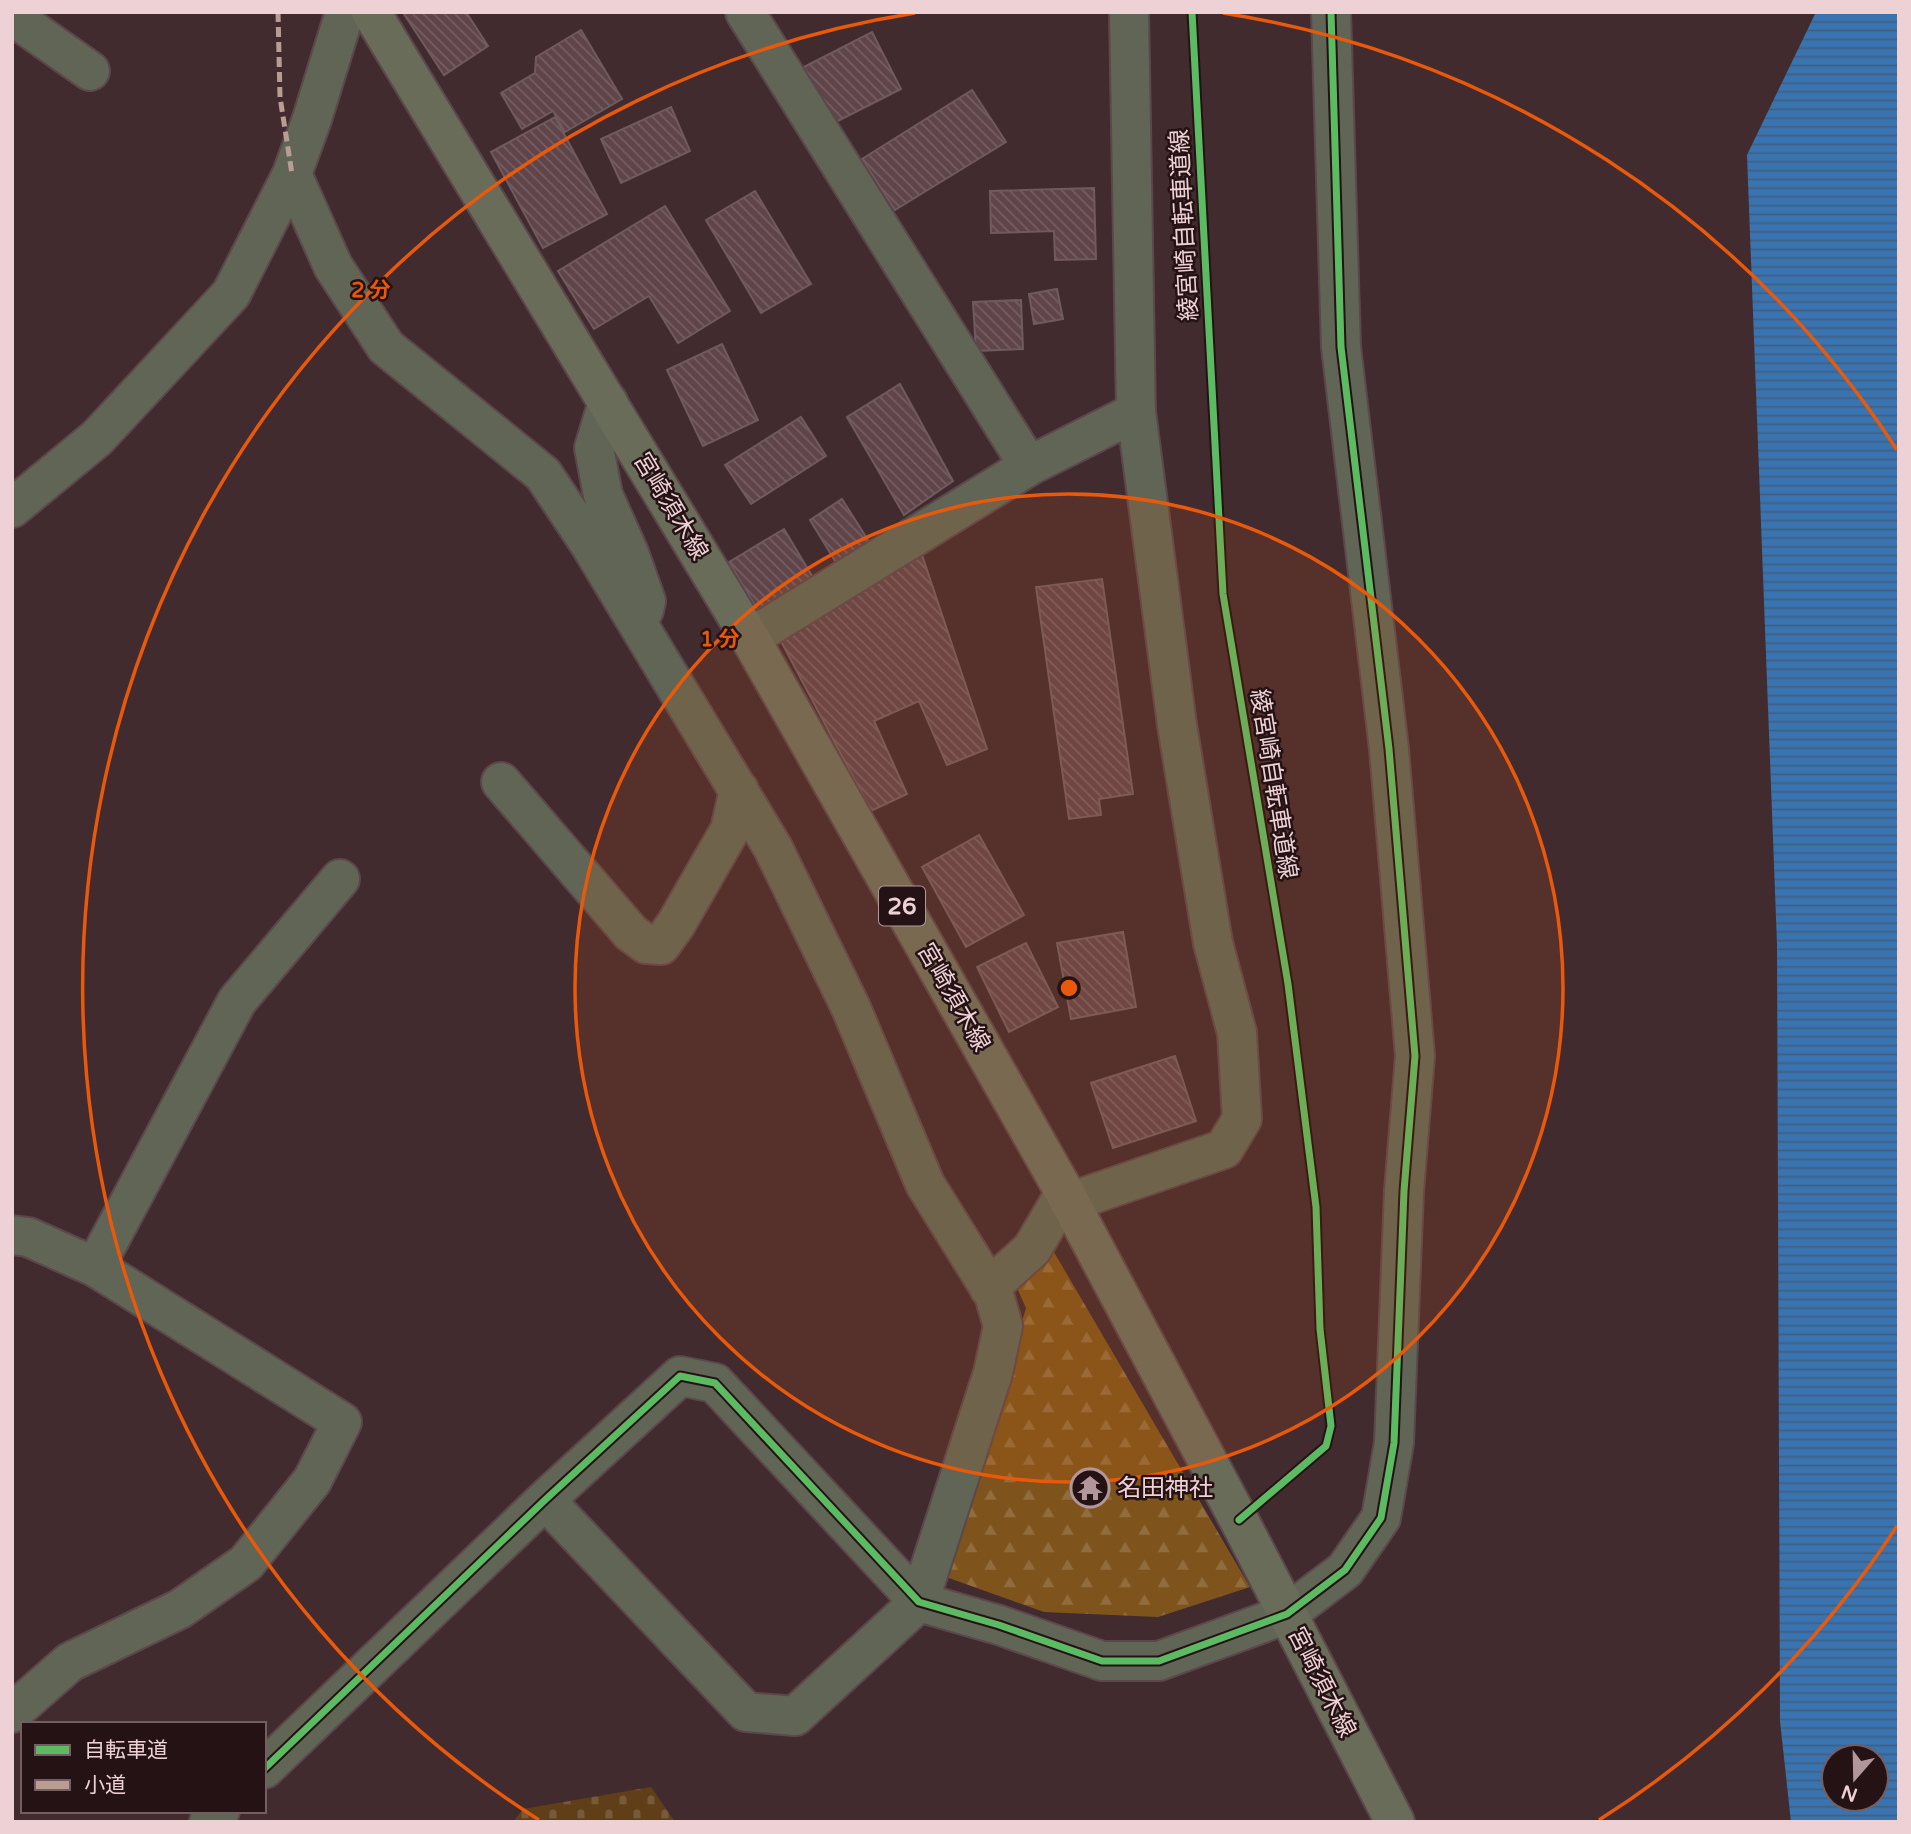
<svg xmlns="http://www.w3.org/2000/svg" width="1911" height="1834" font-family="'Varela Round','Noto Sans JP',sans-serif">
<defs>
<pattern id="forest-firs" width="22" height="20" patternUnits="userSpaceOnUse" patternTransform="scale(1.75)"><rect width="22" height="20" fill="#7f541c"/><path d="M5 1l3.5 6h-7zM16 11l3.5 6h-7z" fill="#916c3c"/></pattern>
<pattern id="cemetery-stones" width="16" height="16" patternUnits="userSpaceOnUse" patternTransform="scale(1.75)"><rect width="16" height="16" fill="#603f18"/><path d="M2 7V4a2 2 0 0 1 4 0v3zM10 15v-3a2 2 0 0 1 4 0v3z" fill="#775a39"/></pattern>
<pattern id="water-rules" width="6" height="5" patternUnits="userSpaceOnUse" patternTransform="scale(1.75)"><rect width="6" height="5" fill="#3974b0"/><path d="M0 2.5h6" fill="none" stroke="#3f5f83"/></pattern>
<pattern id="building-back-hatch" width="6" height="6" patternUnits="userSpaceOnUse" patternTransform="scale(1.75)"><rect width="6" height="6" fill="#5f4449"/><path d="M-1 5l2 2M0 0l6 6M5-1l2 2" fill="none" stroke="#765e62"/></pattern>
</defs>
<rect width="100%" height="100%" fill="#422b2f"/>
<path fill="url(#forest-firs)" d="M1051,1247l199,340 -92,30 -114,-5 -98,-35 80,-269 -12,-27z"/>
<path fill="url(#cemetery-stones)" d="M651,1787l24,35h-162l10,-13z"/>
<path fill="url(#water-rules)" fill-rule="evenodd" d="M1816,12h83v1810h-108l-11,-101 -3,-777 -30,-789zM1834,1757h42v42h-42z"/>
<path fill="url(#building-back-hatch)" stroke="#6f5b5e" stroke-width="2" d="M407,12h59l22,34 -44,29 -40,-61z
M581,30l41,69 -57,33 -12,-21 -31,18 -21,-36 34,-20 1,-16z
M872,32l29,57 -69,35 -30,-56z
M972,90l34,52 -111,68 -33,-51z
M671,107l19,44 -69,32 -20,-44z
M555,117l52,97 -64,34 -52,-96z
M1094,188l2,71 -41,1 -1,-29 -63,2 -1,-42z
M755,191l56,93 -50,29 -55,-93z
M665,206l65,105 -52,32 -29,-47 -55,33 -36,-58z
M1057,289l6,30 -29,5 -5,-30z
M1021,300l2,49 -47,2 -3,-49z
M722,344l36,76 -55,26 -36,-76z
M900,384l53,97 -49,34 -57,-98z
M801,417l25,39 -75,48 -26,-39z
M842,499l31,49 -33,21 -30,-49z
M784,529l31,52 -55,33 -31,-52z
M922,555l65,194 -40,16 -28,-64 -45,20 33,73 -36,17 -96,-181z
M1102,579l31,215 -34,5 2,16 -32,4 -33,-232z
M979,835l45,80 -58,32 -44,-80z
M1123,932l13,75 -65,12 -14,-76z
M1026,943l32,64 -49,25 -32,-65z
M1175,1056l21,65 -83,27 -22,-65z"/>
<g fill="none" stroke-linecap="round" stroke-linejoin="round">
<g stroke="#5c474b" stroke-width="42">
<path id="street" d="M745,12l284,454
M12,16l78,55
M292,174l41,92 53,81 157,127 46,69 184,305 78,160 74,176 69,111 9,31 -10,47 -74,229 -124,114 -49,-4 -201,-212
M608,402l-14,46 9,47 26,58 17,48 -2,9
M12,508l85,-70 134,-144 61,-120 20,-55 33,-107
M750,638l279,-172 107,-54
M501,782l130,151 15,11 15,1 15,-21 54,-94 9,-40
M1070,1202l154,-53 18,-30 -5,-86 -24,-90 -36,-218 -41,-313 -7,-400
M12,1235l16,2 67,30 247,155 -30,59 -66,82 -66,46 -110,53 -58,51
M95,1267l142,-266 103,-122
M989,1288l43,-39 33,-56
M264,1769l281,-269 135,-124 35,7 204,219 80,23 103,36h57l128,-47 58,-44 36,-52 13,-75 10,-252 11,-135 -26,-307 -48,-402 -10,-335
M209,1822l11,-11"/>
</g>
<g stroke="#5c474b" stroke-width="42">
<path id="primary" d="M371,12l379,626 315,555 174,327 156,302"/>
</g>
<use href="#street" stroke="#606555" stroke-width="38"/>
<use href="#primary" stroke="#6a6c5a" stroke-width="38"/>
<path stroke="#b99d93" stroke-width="5" stroke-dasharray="10 5" stroke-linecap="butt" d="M278,12l2,85 12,77"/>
<g stroke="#251215" stroke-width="11">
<path id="cycleway" d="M1192,12l31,582 65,390 28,223 4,122 11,97 -5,20 -87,74
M264,1769l281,-269 135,-124 35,7 204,219 80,23 103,36h57l128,-47 58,-44 36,-52 13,-75 10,-252 11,-135 -26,-307 -48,-402 -10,-335"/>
</g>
<use href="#cycleway" stroke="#5cba63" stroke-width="7"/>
</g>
<circle cx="1069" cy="988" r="494" fill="#e8590c" fill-opacity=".12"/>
<g fill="none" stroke="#e8590c" stroke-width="3.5">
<circle cx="1069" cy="988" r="494"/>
<path d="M1897 1526A987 987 0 0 1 1599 1820M539 1820A987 987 0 0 1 915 13M1223 13A987 987 0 0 1 1897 450"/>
</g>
<defs>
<g id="temple-ring" transform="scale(2.0125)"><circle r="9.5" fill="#251215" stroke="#b1979a" stroke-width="1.5"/><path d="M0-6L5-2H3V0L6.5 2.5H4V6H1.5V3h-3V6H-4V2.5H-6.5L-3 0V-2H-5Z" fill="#b1979a"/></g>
</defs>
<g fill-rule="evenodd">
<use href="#temple-ring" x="1090" y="1488"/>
</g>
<g text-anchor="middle" stroke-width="5" stroke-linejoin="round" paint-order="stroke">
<rect fill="#251215" stroke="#b1989b" stroke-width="2" x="879" y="886.5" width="46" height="39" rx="5"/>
<g font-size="23" font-weight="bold" fill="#edd1d4">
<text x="902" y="914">26</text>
</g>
<g font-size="24" fill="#edd1d4" stroke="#251215">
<text transform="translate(1184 225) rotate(-93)" y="8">綾宮崎自転車道線</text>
<text transform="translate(671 506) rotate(59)" y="8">宮崎須木線</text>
<text transform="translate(1274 784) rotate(81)" y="8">綾宮崎自転車道線</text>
<text transform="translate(954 997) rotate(60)" y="8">宮崎須木線</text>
<text transform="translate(1322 1682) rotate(63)" y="8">宮崎須木線</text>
</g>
<g font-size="24" fill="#edd1d4" stroke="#251215" text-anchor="start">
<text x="1117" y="1496">名田神社</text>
</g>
</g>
<circle cx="1069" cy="988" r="10" fill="#e8590c" stroke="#251215" stroke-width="3.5"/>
<g font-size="21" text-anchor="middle" font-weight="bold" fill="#e8590c" stroke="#251215" stroke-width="5" stroke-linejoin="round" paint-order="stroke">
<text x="371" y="297">2 分</text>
<text x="720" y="646">1 分</text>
</g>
<rect width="1911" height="1834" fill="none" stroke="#edd1d4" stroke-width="28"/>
<rect x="21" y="1722" width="245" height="91" fill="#251215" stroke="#755e61" stroke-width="2"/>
<rect x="35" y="1745" width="35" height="10" fill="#5cba63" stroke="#755e61" stroke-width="2"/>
<text x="84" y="1757" font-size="21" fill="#edd1d4">自転車道</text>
<rect x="35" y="1780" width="35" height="10" fill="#b99d93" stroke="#755e61" stroke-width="2"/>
<text x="84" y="1792" font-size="21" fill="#edd1d4">小道</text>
<g transform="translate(1855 1778) rotate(200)"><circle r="33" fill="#251215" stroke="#755e61" stroke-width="2"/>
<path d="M0-5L12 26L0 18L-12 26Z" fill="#b1979a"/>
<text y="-10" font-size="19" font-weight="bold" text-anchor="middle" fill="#edd1d4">N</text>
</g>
</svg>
